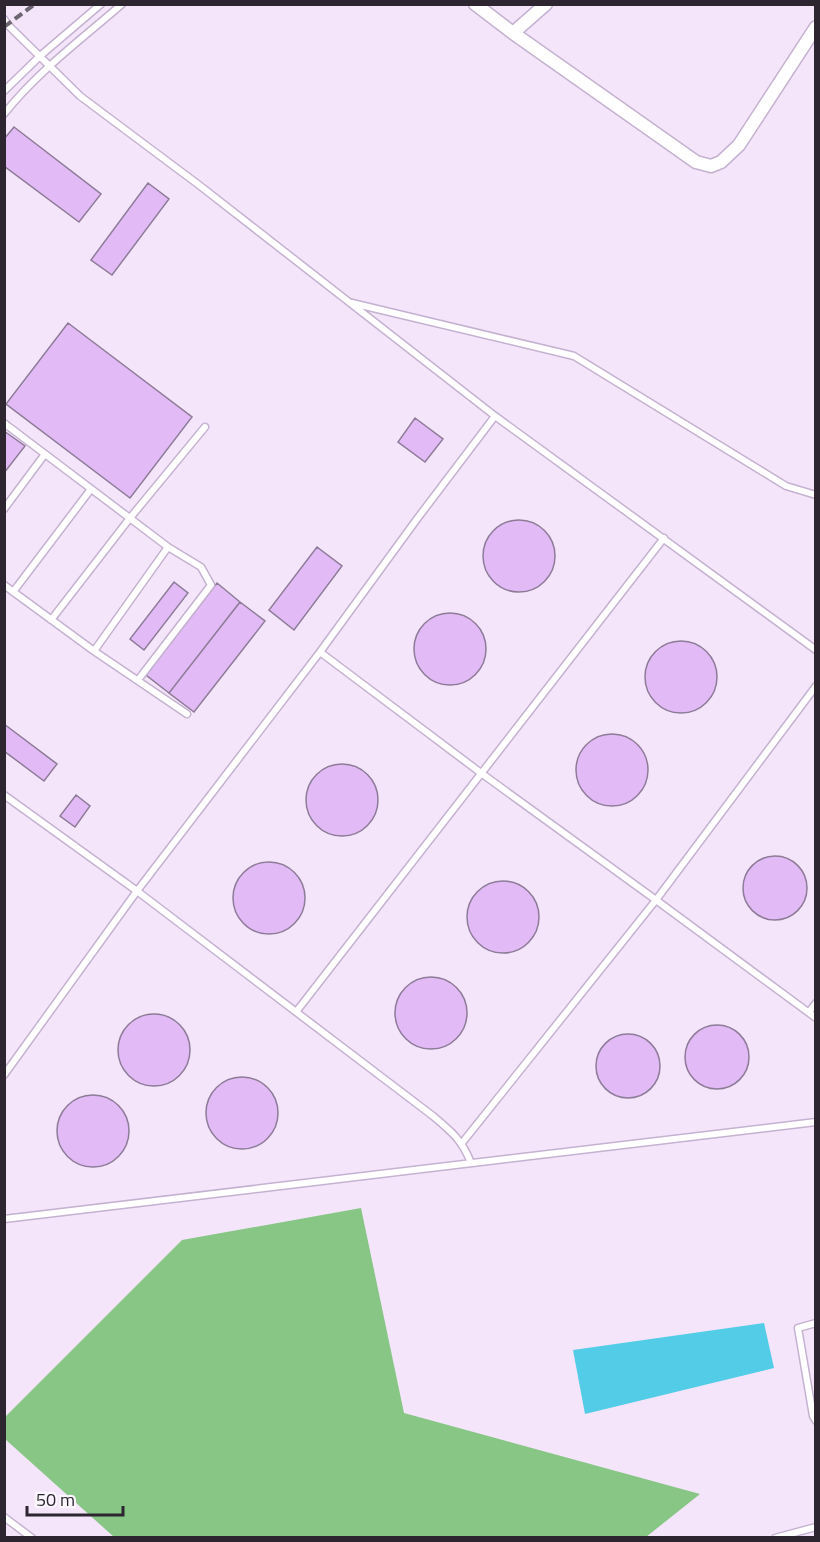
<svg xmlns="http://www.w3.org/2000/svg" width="820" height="1542" font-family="'Titillium Web',sans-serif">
<rect width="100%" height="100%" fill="#fbf7fd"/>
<path fill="#f4e5fb" d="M5,5h810v1532h-810z"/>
<path fill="#87c684" d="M361,1208l43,205 296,81 -54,43h-532l-109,-98v-22l177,-177z"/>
<path fill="#53cde7" d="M764,1323l10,45 -189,46 -12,-64z"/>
<path fill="#e2bbf6" stroke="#8d7b97" stroke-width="1.5" d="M14,127l87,67 -22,28 -75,-56v-27z
M148,183l21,16 -57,76 -21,-15z
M68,323l124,94 -62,81 -124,-94z
M415,418l28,21 -18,23 -27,-20z
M4,431l21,15 -21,27z
M483 556a36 36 0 1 1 72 0a36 36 0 1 1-72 0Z
M317,547l25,19 -48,64 -25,-20z
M174,582l14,11 -44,57 -14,-11z
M217,583l23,19 -71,91 -23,-18z
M240,602l25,19 -71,91 -25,-19z
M414 649a36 36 0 1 1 72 0a36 36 0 1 1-72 0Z
M645 677a36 36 0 1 1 72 0a36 36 0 1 1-72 0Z
M4,724l53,40 -13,17 -40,-30z
M576 770a36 36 0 1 1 72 0a36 36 0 1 1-72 0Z
M306 800a36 36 0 1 1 72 0a36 36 0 1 1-72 0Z
M76,795l14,11 -15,21 -15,-11z
M743 888a32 32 0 1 1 64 0a32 32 0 1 1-64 0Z
M233 898a36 36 0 1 1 72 0a36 36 0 1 1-72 0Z
M467 917a36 36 0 1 1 72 0a36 36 0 1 1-72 0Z
M395 1013a36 36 0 1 1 72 0a36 36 0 1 1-72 0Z
M118 1050a36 36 0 1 1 72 0a36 36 0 1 1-72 0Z
M685 1057a32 32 0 1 1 64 0a32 32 0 1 1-64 0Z
M596 1066a32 32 0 1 1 64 0a32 32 0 1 1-64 0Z
M206 1113a36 36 0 1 1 72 0a36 36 0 1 1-72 0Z
M57 1131a36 36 0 1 1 72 0a36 36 0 1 1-72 0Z"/>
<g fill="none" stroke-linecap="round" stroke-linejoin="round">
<g stroke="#c5b2d0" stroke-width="9">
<path id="lane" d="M4,19l4,6 72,71 119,89 296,231 321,234
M4,91l36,-35 61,-52
M4,114c33,-42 78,-75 118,-110
M352,303l222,53 212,130 30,9
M4,423l164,124 33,20 10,18 -73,95
M4,509l41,-55
M4,585l90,66 93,63
M13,592l78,-103
M51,620l79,-102 75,-91
M94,651l74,-104
M320,652l161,121 175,127 160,118
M4,795l133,96 296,225c19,16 29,24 38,47
M296,1012l368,-474
M809,1012l7,-9
M4,1075l133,-184 183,-239 97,-133 78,-103
M462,1143l194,-243 160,-214
M4,1219l812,-97
M816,1323l-18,5 15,88 3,5
M4,1517l28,21
M775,1538l41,-11"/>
</g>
<g stroke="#c5b2d0" stroke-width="15">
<path id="street" d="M475,4l38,29 183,129 15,4 10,-4 18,-17 77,-118
M513,33l33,-29"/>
</g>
<use href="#lane" stroke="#fff" stroke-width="6"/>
<use href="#street" stroke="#fff" stroke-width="12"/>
<path stroke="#6c6670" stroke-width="4" stroke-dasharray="9 4.5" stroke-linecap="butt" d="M4,27l31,-23"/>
</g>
<rect width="820" height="1542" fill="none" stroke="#2d2631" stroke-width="12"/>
<path d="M27 1506v9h96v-9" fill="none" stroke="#2d2631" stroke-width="3"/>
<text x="36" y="1506" font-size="18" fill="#2d2631" stroke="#fbf7fd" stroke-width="4.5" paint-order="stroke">50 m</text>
</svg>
